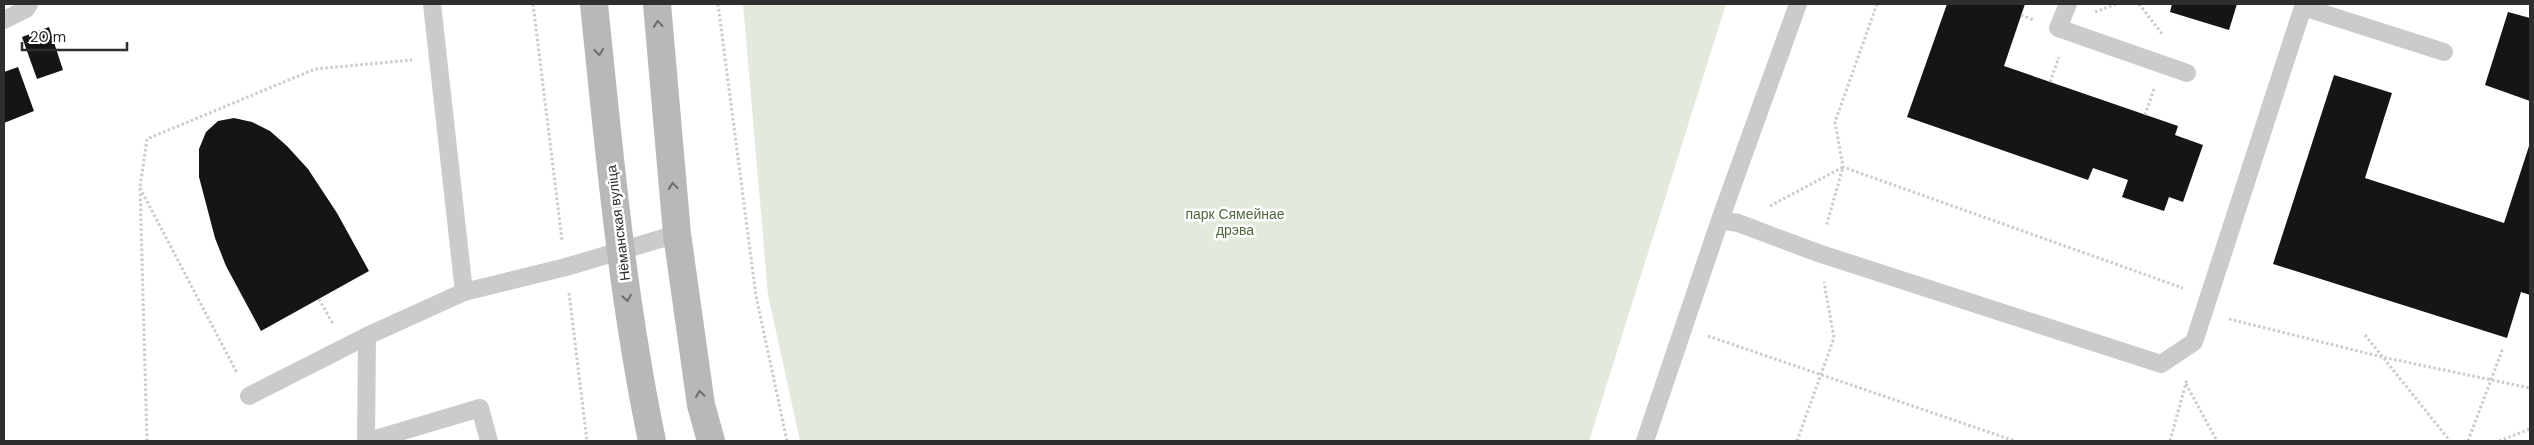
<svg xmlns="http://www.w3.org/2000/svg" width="2534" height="445" font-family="'DM Sans',sans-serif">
<rect width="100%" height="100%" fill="#fff"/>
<path fill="#e3eadd" d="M743,4h983l-137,437h-789l-32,-146z"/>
<path fill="#151515" d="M1947,4h78l-21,62 174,60 -3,9 28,10 -20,57 -14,-5 -5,14 -42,-14 6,-17 -35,-12 -5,12 -181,-63z
M2172,4h65l-8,26 -59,-18z
M2508,12l22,6v83l-45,-16z
M49,27l14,43 -26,9 -15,-42z
M18,67l16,44 -30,12v-51z
M2334,75l58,18 -27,85 139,45 26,-80v152l-9,-3 -14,46 -234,-74z
M234,118l18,4 18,9 17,15 21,23 29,44 32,58 -108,60 -35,-65 -11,-28 -16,-61v-28l7,-17 12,-11z"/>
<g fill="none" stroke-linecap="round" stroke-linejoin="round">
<path stroke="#cbcbcb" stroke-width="3" stroke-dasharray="2.5 2.5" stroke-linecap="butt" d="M533,4l29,236
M718,4l38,292 31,145
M1877,4l-42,118 8,45 340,121
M2139,4l24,31
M2095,12l21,-8
M2021,15l13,5
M2050,82l9,-25
M2145,115l9,-26
M140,188l97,185
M1770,206l73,-39 -17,60
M569,293l18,148
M319,299l14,25
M2229,319l153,38 148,31
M2365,335l85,106
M1708,336l307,105
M2186,384l31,57
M147,441l-7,-254 7,-48 168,-70 97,-9
M1797,441l37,-103 -10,-56
M2170,441l17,-62
M2468,441l35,-93
M2499,441l31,-12"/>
<path stroke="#cbcbcb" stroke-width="18" d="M432,4l32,288
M2068,4l-10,24 129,45
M4,20l22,-11 3,-5
M1720,220l18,3 80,30 343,111 33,-22 109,-335 141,45
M249,396l118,-60 97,-44 102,-25 111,-33
M366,441l1,-105
M369,441l111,-33 9,33
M1645,441l75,-221 78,-216"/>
<path stroke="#b8b8b8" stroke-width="28" d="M594,4c15,146 28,293 58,437
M657,4l20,230 24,171 10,36"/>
</g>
<defs><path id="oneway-chevron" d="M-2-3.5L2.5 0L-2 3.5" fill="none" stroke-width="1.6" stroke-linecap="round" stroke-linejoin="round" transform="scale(1.25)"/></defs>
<g stroke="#6c6c6c">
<use href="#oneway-chevron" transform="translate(658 24) rotate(-95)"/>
<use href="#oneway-chevron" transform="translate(599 52) rotate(84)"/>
<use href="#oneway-chevron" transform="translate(673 186) rotate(-95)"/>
<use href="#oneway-chevron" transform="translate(627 298) rotate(81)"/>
<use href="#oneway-chevron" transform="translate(700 394) rotate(-98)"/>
</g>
<g text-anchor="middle" stroke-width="5" stroke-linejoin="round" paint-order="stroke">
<g font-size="14" fill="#4f663f" stroke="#fff">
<text x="1235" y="219">парк Сямейнае<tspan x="1235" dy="16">дрэва</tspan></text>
</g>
<g font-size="14" fill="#2e2e2e" stroke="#fff">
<text transform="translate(618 223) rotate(-97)" y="5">Нёманская вуліца</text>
</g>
</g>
<rect width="2534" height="445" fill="none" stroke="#2e2e2e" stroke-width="10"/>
<path d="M22 42v8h105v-8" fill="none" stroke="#2e2e2e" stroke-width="2.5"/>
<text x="30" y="42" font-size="15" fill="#2e2e2e" stroke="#ffffff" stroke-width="4" paint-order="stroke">20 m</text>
</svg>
